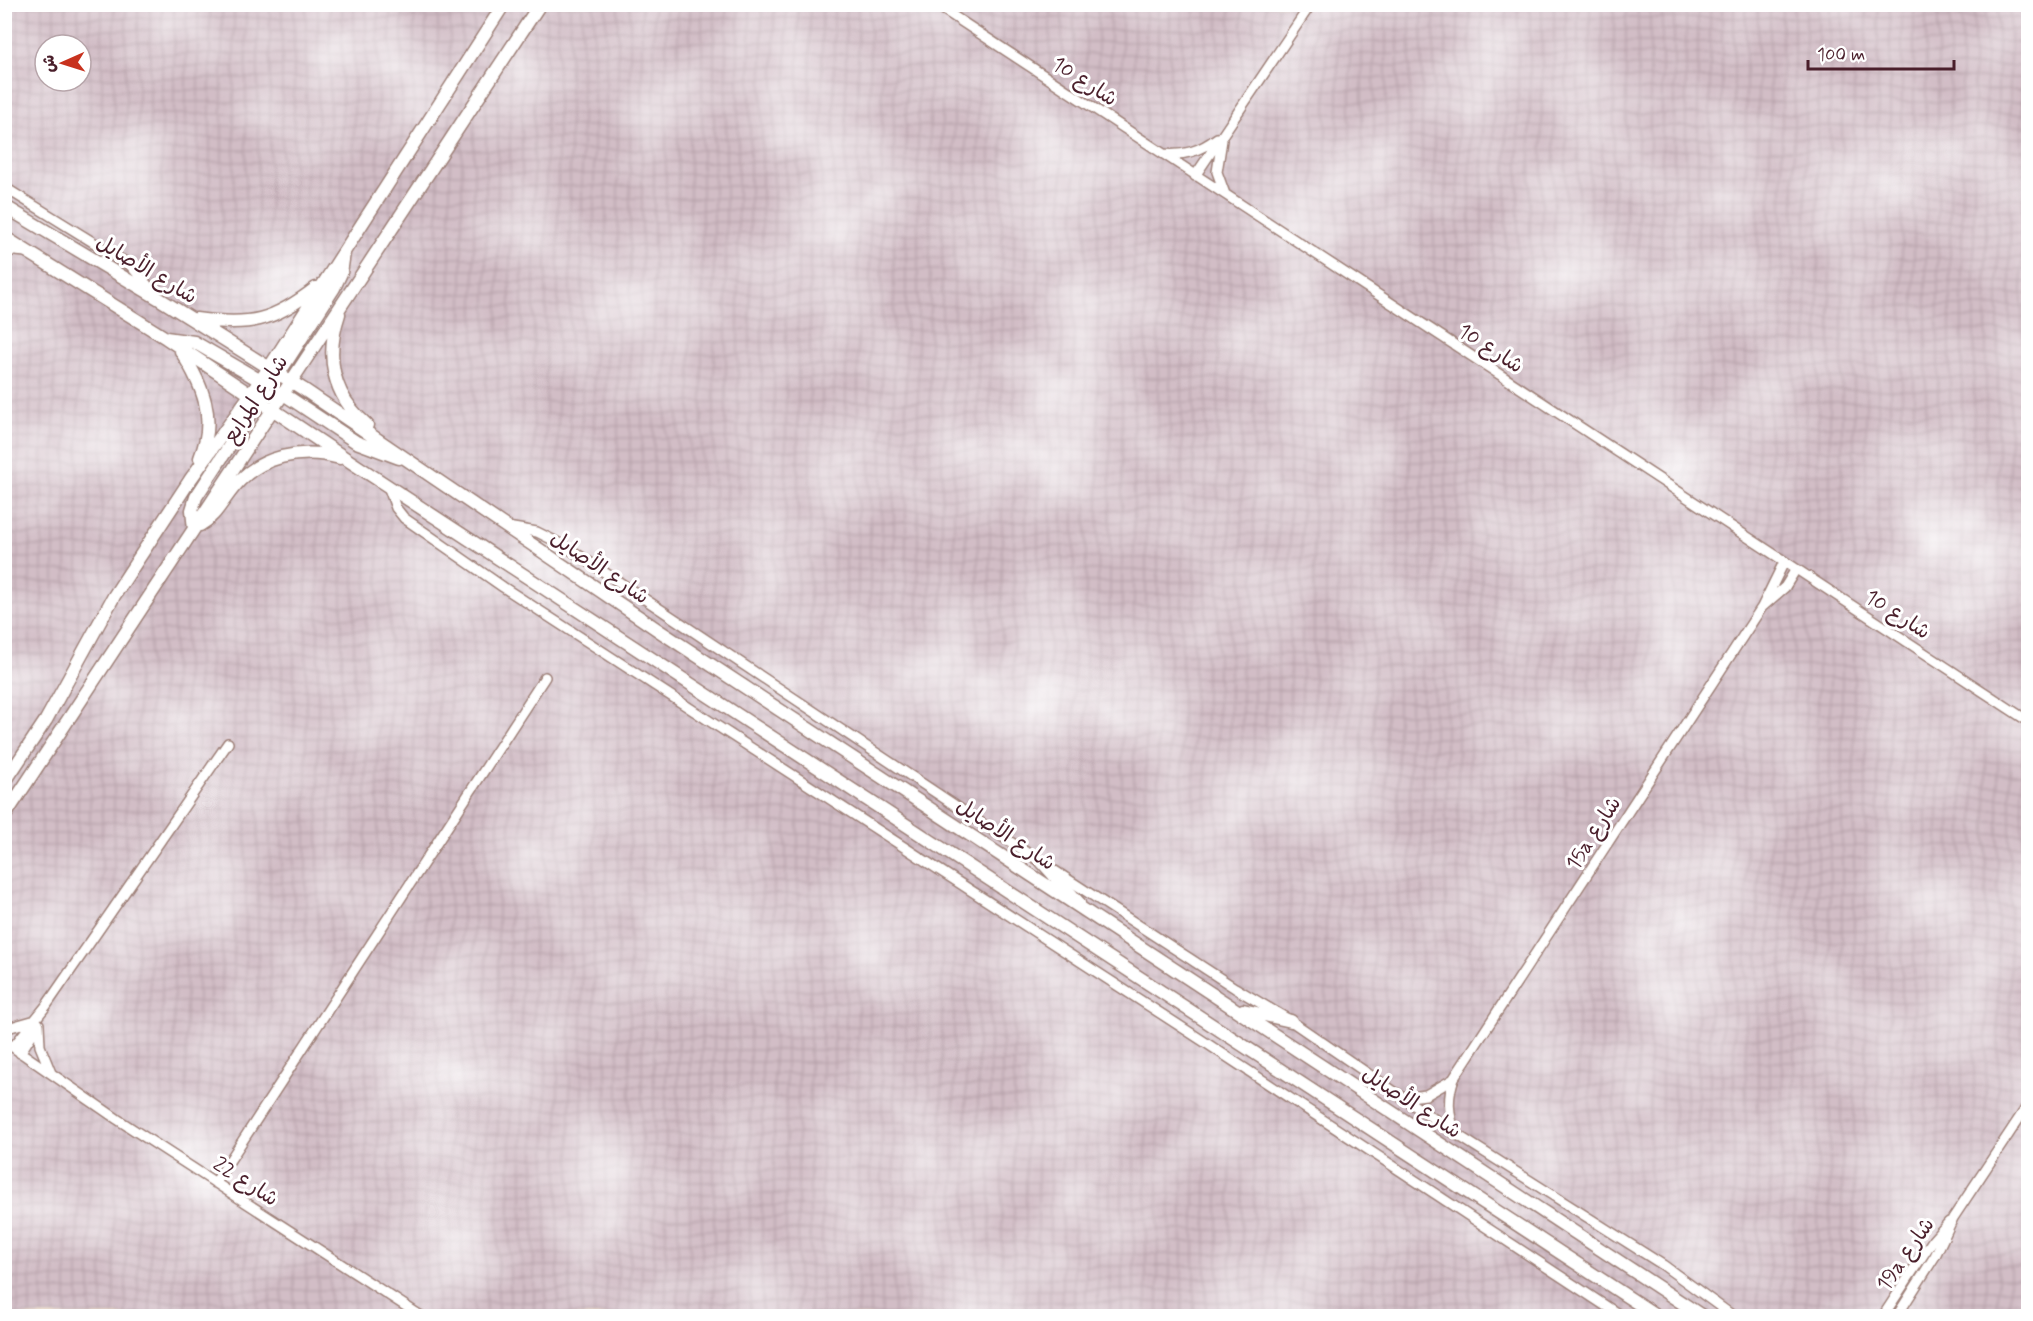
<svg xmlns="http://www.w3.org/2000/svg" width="2033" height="1321" font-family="Mynerve,'Playpen Sans Arabic',sans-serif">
<defs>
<pattern id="industrial-grid" width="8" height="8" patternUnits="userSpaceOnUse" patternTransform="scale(1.5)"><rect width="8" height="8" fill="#d2bdc6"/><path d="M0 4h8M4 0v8" fill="none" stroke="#b6a2aa"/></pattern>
</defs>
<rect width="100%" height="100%" fill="#fff"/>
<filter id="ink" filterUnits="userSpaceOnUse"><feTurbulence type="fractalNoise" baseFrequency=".0167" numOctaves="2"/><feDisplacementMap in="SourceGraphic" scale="12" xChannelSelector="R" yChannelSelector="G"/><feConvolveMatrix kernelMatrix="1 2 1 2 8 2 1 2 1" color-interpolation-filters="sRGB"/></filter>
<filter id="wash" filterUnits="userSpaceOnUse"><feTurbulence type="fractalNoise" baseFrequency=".008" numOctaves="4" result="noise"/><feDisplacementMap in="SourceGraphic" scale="24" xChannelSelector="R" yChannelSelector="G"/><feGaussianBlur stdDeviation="1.35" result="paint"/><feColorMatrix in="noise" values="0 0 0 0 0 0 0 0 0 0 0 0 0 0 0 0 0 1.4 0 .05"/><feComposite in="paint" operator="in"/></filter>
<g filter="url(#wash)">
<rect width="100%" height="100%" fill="#f2e1c5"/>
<path fill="url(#industrial-grid)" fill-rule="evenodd" d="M5,5h2023v1311h-2023zM45,45h36v36h-36z"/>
</g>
<g filter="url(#ink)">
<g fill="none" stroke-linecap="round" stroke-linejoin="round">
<g stroke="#9e8078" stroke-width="12">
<path id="street" d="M935,4l1093,717
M1222,140l-5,32 8,22
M1163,154c21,2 37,-3 54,-16
M1195,176l116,-172
M4,187l126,78 27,31
M4,250l22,2
M388,486l8,22 8,10 99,69 697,452 421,277
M507,527l30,5 28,14 424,282 246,160 56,33 165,113 207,131 70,51
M1762,607l23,-20 11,-18
M39,1024l1,22 11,27
M4,1029l28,-8
M4,1041l113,78 304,197
M13,1047l33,-41 182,-263
M20,1053l18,-28
M1402,1098l24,-3 26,-15
M1456,1134c-8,-19 -9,-36 -2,-56l308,-471 22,-45
M215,1183l330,-506
M1883,1316l50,-76 16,-18
M1897,1316l38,-60 18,-38 75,-113"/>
</g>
<g stroke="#9e8078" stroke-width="15">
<path id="secondary" d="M4,206l154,92 145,91 358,243 1041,684
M4,237l162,101 185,124 1306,854
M339,314c-14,42 -7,81 28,111
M196,319c55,7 76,3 120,-31
M166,338l28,4 72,42
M181,351c22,35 36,67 19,107
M274,381l60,-93 7,-15 3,-20
M275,392l13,5 68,45 43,16
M200,525c16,-9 22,-24 34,-38 25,-31 68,-40 106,-29
M194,529l-2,-19 4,-13 66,-101 6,-25
M4,783l42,-63 68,-124 76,-116 79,-112 235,-364
M4,817l536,-813
M1042,862l37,41
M1243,1010l48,11"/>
</g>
<use href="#street" stroke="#fff" stroke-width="9"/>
<use href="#secondary" stroke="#fff" stroke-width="12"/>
</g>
</g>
<g text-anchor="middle" stroke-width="6" stroke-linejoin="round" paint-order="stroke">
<g font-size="21" fill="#4a1f2b" stroke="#fff">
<text transform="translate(1085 81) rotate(33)" y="7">شارع 10</text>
<text transform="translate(147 269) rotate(31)" y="7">شارع الأصايل</text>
<text transform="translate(1491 348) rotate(33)" y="7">شارع 10</text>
<text transform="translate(255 399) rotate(-57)" y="7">شارع المرابع</text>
<text transform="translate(600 567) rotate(34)" y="7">شارع الأصايل</text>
<text transform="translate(1898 614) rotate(33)" y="7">شارع 10</text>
<text transform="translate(1593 833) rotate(-57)" y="7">15a شارع</text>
<text transform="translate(1006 834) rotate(33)" y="7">شارع الأصايل</text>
<text transform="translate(1412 1102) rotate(33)" y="7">شارع الأصايل</text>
<text transform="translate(246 1181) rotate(33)" y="7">شارع 22</text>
<text transform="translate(1905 1254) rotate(-55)" y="7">19a شارع</text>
</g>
</g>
<rect width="2033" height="1321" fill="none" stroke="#fff" stroke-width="24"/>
<g transform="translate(63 63) rotate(267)"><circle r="28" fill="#ffffff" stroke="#b7a5aa" stroke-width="1.5"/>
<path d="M0-4.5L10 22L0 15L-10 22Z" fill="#c8321e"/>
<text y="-9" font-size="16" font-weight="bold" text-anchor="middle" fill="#4a1f2b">ش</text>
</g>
<path d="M1808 60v9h146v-9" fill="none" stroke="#4a1f2b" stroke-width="3"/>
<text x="1817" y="60" font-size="18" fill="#4a1f2b" stroke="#ffffff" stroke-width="4.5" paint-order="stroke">100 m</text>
</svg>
